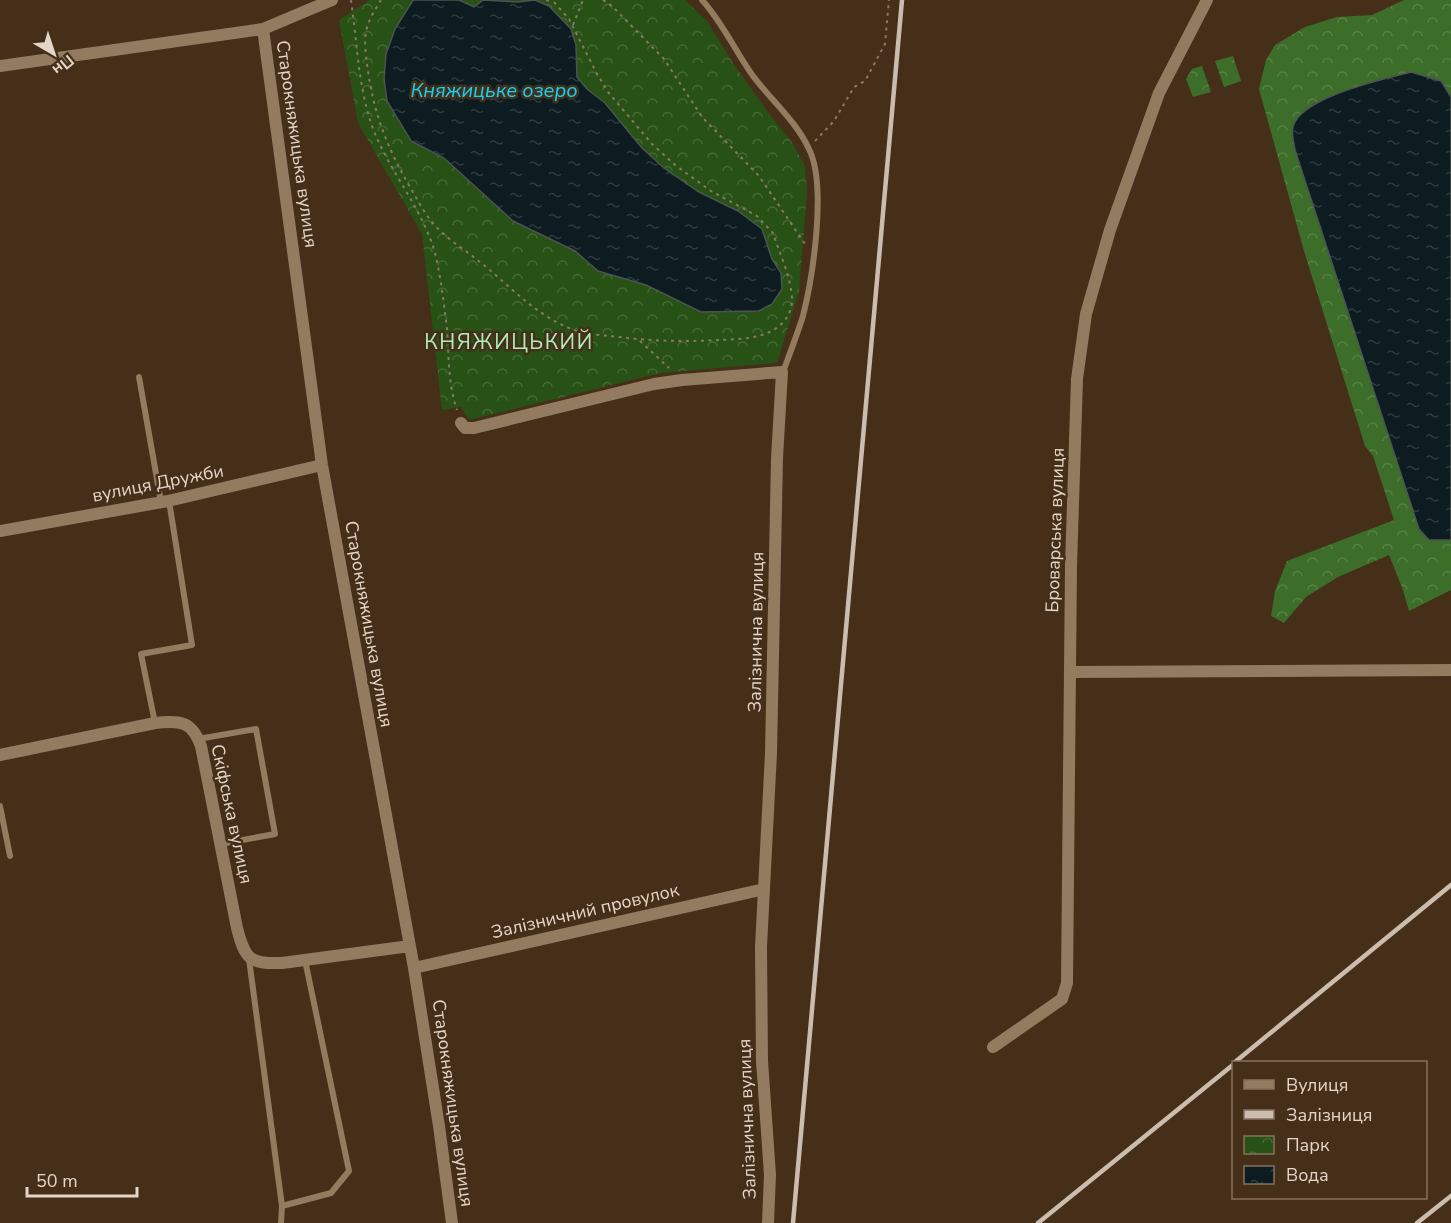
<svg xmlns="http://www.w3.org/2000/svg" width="1451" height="1223" font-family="'Nunito Sans',sans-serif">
<defs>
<pattern id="forest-crowns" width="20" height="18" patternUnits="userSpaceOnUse" patternTransform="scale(1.5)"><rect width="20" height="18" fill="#3c6d29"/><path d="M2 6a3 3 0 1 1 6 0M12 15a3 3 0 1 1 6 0" fill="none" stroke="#588147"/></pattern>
<pattern id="park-crowns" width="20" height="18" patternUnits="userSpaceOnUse" patternTransform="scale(1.5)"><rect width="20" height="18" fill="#275115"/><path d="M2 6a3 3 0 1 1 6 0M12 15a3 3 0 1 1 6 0" fill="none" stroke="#466936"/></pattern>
<pattern id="water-ripples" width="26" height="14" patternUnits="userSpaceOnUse" patternTransform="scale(1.5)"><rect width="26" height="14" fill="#0c1c20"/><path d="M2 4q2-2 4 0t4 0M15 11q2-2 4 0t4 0" fill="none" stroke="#2f3c3f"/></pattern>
</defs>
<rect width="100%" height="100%" fill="#452f19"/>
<path fill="url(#forest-crowns)" d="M1404,0h47v97l-10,-16 -30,-9 -40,10 -58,22 -20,23 2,23 124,379 10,11h22v50l-42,21 -6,-21 -14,-35 -51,22 -32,20 -22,26 -13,-7 4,-25 12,-30 107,-41 -21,-64 -8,-10 -61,-195 -45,-162 7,-29 9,-15 30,-18 32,-10 35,-2z
M1233,56l8,25 -17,6 -9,-26z
M1202,66l9,26 -18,5 -7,-18 6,-10z"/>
<path fill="url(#park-crowns)" d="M370,0h315l22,21 26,42 34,48 24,30 14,25 2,26 -8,100 -22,71 -117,10 -191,47 -8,-13 -19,3 -20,-176 -64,-111 -19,-103z"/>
<path fill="url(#water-ripples)" stroke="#4c5452" stroke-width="1.5" d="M413,0h46l15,7 9,-7 35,2 17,-2 14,6 22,23 5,16 1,32 10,12 18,14 37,45 22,20 35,24 39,19 24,18 10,30 9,14 1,16 -10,15 -13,7 -58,1 -55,-27 -48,-14 -23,-20 -62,-30 -69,-63 -33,-17 -24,-40 -3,-22 2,-25 9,-25z
M1411,72l30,9 10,16v443h-22l-10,-11 -124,-379c-1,-7 -4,-17 -2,-23 7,-30 91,-48 118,-55z"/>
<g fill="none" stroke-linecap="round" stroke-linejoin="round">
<path stroke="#8a7866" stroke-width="2" stroke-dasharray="3 4.5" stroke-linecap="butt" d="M351,0c6,41 7,86 21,126 16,44 50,81 63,127 6,24 9,52 12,76 2,28 1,55 10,81
M381,0c-6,10 -13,20 -15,32 -2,10 0,22 1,32 6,47 19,82 43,123 7,12 13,24 22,35 13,16 32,27 48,40 35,28 55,54 99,70 10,3 22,3 32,4 36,5 72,6 108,4 25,-1 60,-1 71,-29 8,-20 -11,-58 -17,-78l-16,-17 -46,-25 -36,-26 -23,-21 -44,-52 -12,-20 -27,-53 -17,-19
M546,0l7,2
M603,0l9,6 52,53 38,58 57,59 46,68
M573,25l10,-25
M815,141l19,-20 20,-34 11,-6 20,-37 4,-44
M640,341l29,27"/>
<path stroke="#927b5e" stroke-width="6" d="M702,0c21,23 33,51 51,76 18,24 43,45 56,73 18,36 4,127 -6,167 -6,19 -13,37 -20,56
M139,377l22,125
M155,723l-14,-69 51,-9 -23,-144
M198,739l58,-10 19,105 -54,10
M0,806l10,50
M249,959l33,247 -1,17
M282,1206l49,-13 18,-22 -44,-211"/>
<path stroke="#927b5e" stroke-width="12" d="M263,29l59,436 92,503 25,158 13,97
M0,66l263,-37 69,-29
M461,423l4,5h9l180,-44 28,-4 100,-8 -5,86 -6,295 -10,194 1,114 8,114 -2,48
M0,531l168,-30 154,-36
M1070,672l381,-2
M0,755l155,-32c25,-3 37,-2 46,23l36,182c8,31 12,36 45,35l128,-17
M414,968l350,-79
M993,1047l69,-48 5,-16 4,-417 6,-187 9,-65 24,-84 49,-137 48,-93"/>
<path stroke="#cbbcae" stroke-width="4.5" d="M1235,1062l216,-177
M793,1223l109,-1223
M1038,1223l196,-159
M1417,1223l34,-27"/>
</g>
<g text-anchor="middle" stroke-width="5" stroke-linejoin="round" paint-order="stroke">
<g font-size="18" fill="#e3d5c8" stroke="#452f19">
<text transform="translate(297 144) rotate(82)" y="6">Старокняжицька вулиця</text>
<text transform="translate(158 483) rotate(-11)" y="6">вулиця Дружби</text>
<text transform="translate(1055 530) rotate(-88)" y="6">Броварська вулиця</text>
<text transform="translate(369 624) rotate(80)" y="6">Старокняжицька вулиця</text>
<text transform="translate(756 632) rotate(-89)" y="6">Залізнична вулиця</text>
<text transform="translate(232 814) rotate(78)" y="6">Скіфська вулиця</text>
<text transform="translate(585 911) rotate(-13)" y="6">Залізничний провулок</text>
<text transform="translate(453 1103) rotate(82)" y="6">Старокняжицька вулиця</text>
<text transform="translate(747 1119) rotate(-92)" y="6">Залізнична вулиця</text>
</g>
<g font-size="20" font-style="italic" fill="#0ed4fb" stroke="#452f19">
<text x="494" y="97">Княжицьке озеро</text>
</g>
<g font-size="21" letter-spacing="1.5" fill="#abeeb8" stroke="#452f19">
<text x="509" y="349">КНЯЖИЦЬКИЙ</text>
</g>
</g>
<rect x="1232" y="1061" width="195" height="138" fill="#452f19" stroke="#84715f" stroke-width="1.5"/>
<rect x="1244" y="1080" width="30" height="9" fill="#927b5e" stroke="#84715f" stroke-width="1.5"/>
<text x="1286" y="1091" font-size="18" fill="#e3d5c8">Вулиця</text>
<rect x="1244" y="1110" width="30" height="9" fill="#cbbcae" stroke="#84715f" stroke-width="1.5"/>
<text x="1286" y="1121" font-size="18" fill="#e3d5c8">Залізниця</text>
<rect x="1244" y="1136" width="30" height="18" fill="url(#park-crowns)" stroke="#84715f" stroke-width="1.5"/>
<text x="1286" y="1151" font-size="18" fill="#e3d5c8">Парк</text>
<rect x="1244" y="1166" width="30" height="18" fill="url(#water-ripples)" stroke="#84715f" stroke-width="1.5"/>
<text x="1286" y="1181" font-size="18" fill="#e3d5c8">Вода</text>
<g transform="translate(54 54) rotate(141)" stroke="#452f19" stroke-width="4.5" paint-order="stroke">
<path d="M0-4.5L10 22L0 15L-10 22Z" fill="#e3d5c8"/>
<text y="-9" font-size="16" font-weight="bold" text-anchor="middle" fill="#e3d5c8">Пн</text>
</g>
<path d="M27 1187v9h110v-9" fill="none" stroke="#e3d5c8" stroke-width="3"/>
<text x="36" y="1187" font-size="18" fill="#e3d5c8" stroke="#452f19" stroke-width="4.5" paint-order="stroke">50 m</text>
</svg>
